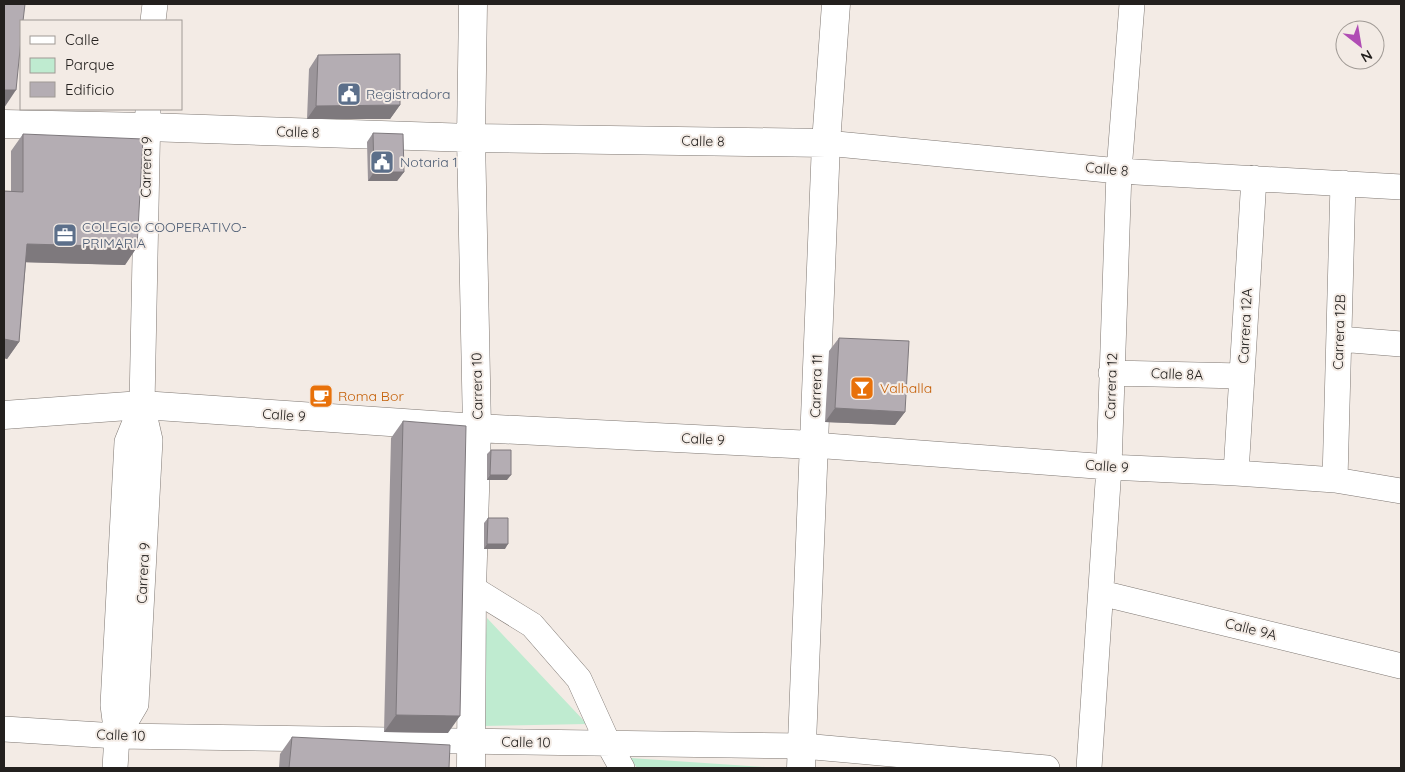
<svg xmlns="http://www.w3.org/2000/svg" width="1405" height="772" font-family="Quicksand,sans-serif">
<rect width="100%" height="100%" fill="#f3ebe5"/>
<path fill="#bfebd0" d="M487,618l100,106 -106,2z
M630,758l149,10h-142z"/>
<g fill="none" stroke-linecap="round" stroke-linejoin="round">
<g stroke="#7f7873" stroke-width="26">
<path id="minor" d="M153,21l2,-17
M826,143l293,28 282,16
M1339,339l62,5
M1111,373l131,3
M813,445l296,22 127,6 99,7 66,11
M1236,473l18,-295
M1335,480l8,-297
M472,588l60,37 47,54 29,64 14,25
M1101,593l300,73
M4,729l113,7 686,10 244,22
M117,736l19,-32 14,-264 -8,-35 6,-296
M115,768l2,-32 -4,-31 14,-263 15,-37
M1089,768l20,-301 10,-296 13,-167"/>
</g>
<g stroke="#7f7873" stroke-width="29">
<path id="major" d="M4,124l143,3 324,11 355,5
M4,415l138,-10 335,23 336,17
M471,768l1,-180 5,-160 -6,-290 2,-134
M801,768l25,-625 10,-139"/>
</g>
<use href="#minor" stroke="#fff" stroke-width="25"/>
<use href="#major" stroke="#fff" stroke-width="28"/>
</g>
<path fill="#9b959a" d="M318,55l82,50 -10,14h-83l2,-50z
M373,133l31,39 -7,9h-29l-1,-39z
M23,134l114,113 -12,18 -99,-3 -7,80 -12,17 -3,-1v-167h7v-40z
M839,338l66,74 -10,13 -70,-3 4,-71z
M403,421l45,312 -64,-1 7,-294z
M491,450l16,30h-20v-26z
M488,518l17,31h-21v-26z
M292,737l157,31h-170l1,-14z"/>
<path fill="#7e797d" d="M4,90h12l-12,18z
M400,105l-10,14h-83l9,-13z
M374,172h30l-7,9h-29z
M27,244l110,3 -12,18 -110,-3z
M4,339l15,3 -12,17 -3,-1z
M835,408l70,4 -10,13 -70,-3z
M490,475h21l-4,5h-20z
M487,544h21l-3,5h-21z
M396,715l64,1 -12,17 -64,-1z"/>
<path fill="#b4adb3" stroke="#7e797d" d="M4,4h21l-2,17h-2v19l-5,50h-12z
M400,54v51l-84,1 2,-51z
M373,133l30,1 1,38h-30z
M23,134l120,5 -6,108 -110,-3 -8,98 -15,-3v-148l19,1z
M839,338l70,3 -4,71 -70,-4z
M403,421l63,5 -6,290 -64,-1z
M491,450h20v25h-21z
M488,518h20v26h-21z
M292,737l158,8 -1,23h-160z"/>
<defs>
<g id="civic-square" transform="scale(1.25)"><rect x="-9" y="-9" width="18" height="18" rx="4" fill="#5c6f8a" stroke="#f3ebe5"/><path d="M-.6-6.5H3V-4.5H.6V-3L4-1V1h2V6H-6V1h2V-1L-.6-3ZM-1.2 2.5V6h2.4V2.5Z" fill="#fff"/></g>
<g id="office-square" transform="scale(1.25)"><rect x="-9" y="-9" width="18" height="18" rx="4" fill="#5c6f8a" stroke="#f3ebe5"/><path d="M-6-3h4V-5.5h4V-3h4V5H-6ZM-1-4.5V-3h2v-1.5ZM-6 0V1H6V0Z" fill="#fff"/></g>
<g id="bar-square" transform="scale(1.25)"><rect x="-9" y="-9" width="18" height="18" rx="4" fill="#e8710a" stroke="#f3ebe5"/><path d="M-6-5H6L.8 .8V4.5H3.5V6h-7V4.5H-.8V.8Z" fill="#fff"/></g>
<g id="cafe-square" transform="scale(1.25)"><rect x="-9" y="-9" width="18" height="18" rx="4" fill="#e8710a" stroke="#f3ebe5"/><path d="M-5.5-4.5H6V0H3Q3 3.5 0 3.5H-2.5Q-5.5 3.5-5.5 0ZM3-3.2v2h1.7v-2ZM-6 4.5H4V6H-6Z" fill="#fff"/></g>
</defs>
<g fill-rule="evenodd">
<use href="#civic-square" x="349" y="94"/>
<use href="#civic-square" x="382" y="162"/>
<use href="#office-square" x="65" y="235"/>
<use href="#bar-square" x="862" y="388"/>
<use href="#cafe-square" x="321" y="396"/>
</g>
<g text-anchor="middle" stroke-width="4" stroke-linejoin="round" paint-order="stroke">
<g font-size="14" fill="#4e5e75" stroke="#f3ebe5" text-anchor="start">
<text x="366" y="99">Registradora</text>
<text x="400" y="167">Notaria 1</text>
<text x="82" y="232">COLEGIO COOPERATIVO-<tspan x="82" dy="16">PRIMARIA</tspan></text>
</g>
<g font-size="14" fill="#23201e" stroke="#f3ebe5">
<text transform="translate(298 132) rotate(2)" y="5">Calle 8</text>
<text transform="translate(703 141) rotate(1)" y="5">Calle 8</text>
<text transform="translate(146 167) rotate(-89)" y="5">Carrera 9</text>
<text transform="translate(1107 169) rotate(5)" y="5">Calle 8</text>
<text transform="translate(1245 326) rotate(-87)" y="5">Carrera 12A</text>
<text transform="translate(1339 332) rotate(-88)" y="5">Carrera 12B</text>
<text transform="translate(1177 374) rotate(2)" y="5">Calle 8A</text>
<text transform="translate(477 386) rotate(-91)" y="5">Carrera 10</text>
<text transform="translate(816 386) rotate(-88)" y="5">Carrera 11</text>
<text transform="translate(1111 386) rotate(-88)" y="5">Carrera 12</text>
<text transform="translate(284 415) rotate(4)" y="5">Calle 9</text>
<text transform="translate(703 439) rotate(3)" y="5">Calle 9</text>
<text transform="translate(1107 466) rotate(4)" y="5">Calle 9</text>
<text transform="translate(143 573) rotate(-87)" y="5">Carrera 9</text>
<text transform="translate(1251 629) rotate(14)" y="5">Calle 9A</text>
<text transform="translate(121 735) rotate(2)" y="5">Calle 10</text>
<text transform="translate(526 742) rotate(1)" y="5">Calle 10</text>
</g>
<g font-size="14" fill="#c56008" stroke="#f3ebe5" text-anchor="start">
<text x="880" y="393">Valhalla</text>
<text x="338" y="401">Roma Bor</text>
</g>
</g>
<rect width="1405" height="772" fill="none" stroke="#23201e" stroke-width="10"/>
<rect x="20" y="20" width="162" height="90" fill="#f3ebe5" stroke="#a09a95"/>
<rect x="30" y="36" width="25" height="8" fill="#ffffff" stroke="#a09a95"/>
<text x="65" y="45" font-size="15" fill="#23201e">Calle</text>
<rect x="30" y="58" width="25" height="15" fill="#bfebd0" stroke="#a09a95"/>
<text x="65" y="70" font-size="15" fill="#23201e">Parque</text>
<rect x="30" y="82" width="25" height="15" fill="#b4adb3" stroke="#a09a95"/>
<text x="65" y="95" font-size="15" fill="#23201e">Edificio</text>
<g transform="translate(1360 45) rotate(149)"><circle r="24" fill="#f3ebe5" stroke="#a09a95"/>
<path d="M0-4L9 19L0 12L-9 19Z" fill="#b04db4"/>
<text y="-8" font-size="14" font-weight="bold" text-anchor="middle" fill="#23201e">N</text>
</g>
</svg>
